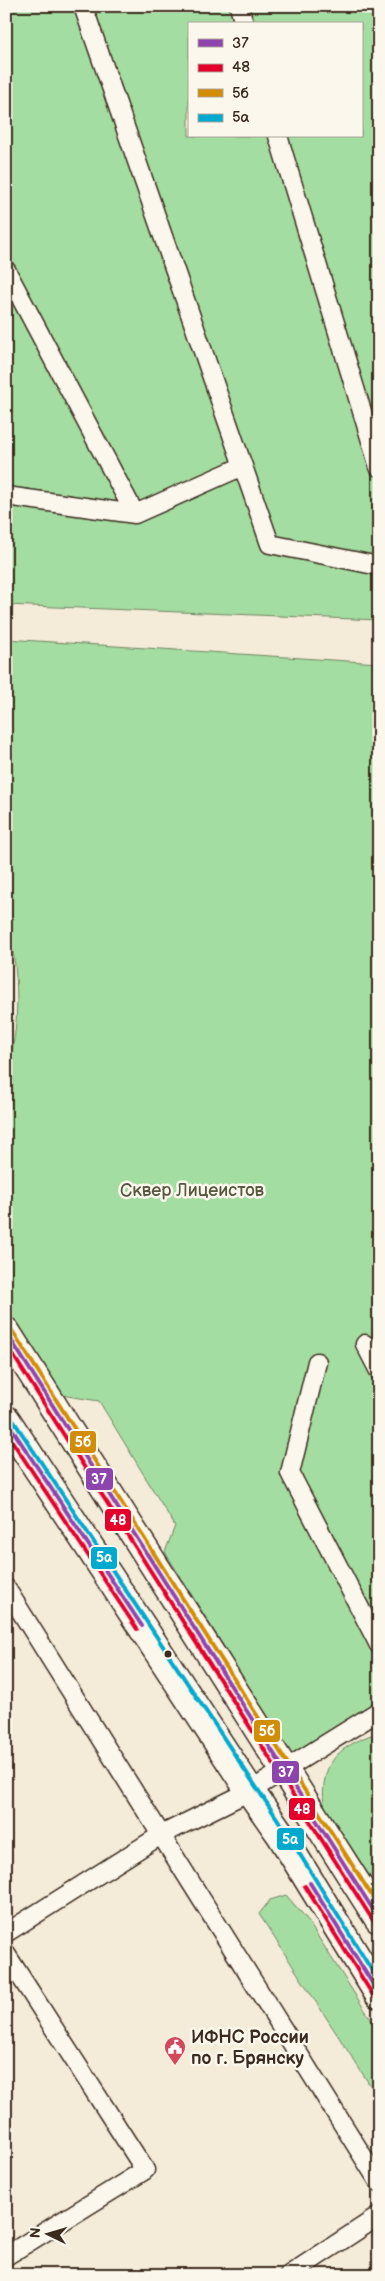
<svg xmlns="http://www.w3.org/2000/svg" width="385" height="2281" font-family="'Balsamiq Sans',sans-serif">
<rect width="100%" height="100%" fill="#f4ebd9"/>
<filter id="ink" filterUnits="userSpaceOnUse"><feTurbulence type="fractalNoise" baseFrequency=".02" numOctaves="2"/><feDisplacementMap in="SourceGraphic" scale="10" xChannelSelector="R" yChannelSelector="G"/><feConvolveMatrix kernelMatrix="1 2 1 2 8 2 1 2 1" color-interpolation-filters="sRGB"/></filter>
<g filter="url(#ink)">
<path fill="#a4dda2" stroke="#708460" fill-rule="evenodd" d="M6,6h373v614l-373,-15zM189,24h172v112h-172z
M6,639l373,24v1060l-78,48 -136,-219 10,-26 -76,-125 -38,-6 -49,-73 -6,-13v-238c15,-38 14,-108 0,-147z
M371,1735l8,1v161c-18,-29 -42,-58 -54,-89 -4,-13 -1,-38 8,-48 8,-12 25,-20 38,-25z
M286,1895l20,23 73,114v67l-120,-185 11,-14z"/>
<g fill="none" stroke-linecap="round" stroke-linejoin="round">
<g stroke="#3b2a1e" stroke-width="21">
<path id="lane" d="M83,6l187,538 109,22
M239,6l5,18
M278,136l101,331
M6,270l129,244
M6,496l129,18 108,-48
M365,1344l14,27
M317,1362l-27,111 89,172
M6,1588l373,594
M6,1933l155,-98 89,-44 129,-80
M6,1954l139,216 -139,86
M289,2275l90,-59"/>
</g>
<g stroke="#3b2a1e" stroke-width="31">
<path id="secondary" d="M6,1332l373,587
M6,1420l244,371 31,44 98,159"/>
</g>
<use href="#lane" stroke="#fbf7ec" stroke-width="18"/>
<use href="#secondary" stroke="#fbf7ec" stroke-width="28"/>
<g stroke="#fbf7ec" stroke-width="8">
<path id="bus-1" d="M6,1332l373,587
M6,1420l136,206
M310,1883l69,111"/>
</g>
<g stroke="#fbf7ec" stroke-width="8">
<path id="bus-2" d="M6,1344l368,578
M6,1432l131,197
M305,1886l69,111"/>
</g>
<g stroke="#fbf7ec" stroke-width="8">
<path id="bus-3" d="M11,1329l368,578"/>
</g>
<g stroke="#fbf7ec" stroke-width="8">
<path id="bus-4" d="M11,1417l275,415 93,150"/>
</g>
<use href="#bus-1" stroke="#8e44ad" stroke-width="4"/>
<use href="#bus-2" stroke="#e4002b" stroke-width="4"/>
<use href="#bus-3" stroke="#d18d06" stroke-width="4"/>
<use href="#bus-4" stroke="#00a9ce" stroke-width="4"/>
</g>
</g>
<defs>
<g id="civic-pin" transform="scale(1.125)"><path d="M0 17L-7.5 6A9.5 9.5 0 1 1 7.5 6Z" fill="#d1495b" stroke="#fbf7ec"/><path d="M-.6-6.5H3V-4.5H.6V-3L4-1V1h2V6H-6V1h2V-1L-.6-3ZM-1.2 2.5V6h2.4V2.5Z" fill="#fff"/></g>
</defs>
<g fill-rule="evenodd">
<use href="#civic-pin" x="175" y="2047"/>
</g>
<circle fill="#3b2a1e" stroke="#fbf7ec" stroke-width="2" cx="168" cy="1654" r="4.5"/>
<g text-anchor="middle" stroke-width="5" stroke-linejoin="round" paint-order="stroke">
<g font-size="18" fill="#55573f" stroke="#fbf7ec">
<text x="192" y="1196">Сквер Лицеистов</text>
</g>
<g font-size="18" font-weight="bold" fill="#3b2a1e" stroke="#fbf7ec" text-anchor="start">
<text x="191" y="2043">ИФНС России<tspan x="191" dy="21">по г. Брянску</tspan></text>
</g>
</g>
<g stroke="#fbf7ec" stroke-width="2">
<rect x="69" y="1430" width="28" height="24" rx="5" fill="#d18d06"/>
<rect x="85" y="1467" width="29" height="24" rx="5" fill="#8e44ad"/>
<rect x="104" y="1508" width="28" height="24" rx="5" fill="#e4002b"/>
<rect x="90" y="1546" width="28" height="24" rx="5" fill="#00a9ce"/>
<rect x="253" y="1719" width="28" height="24" rx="5" fill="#d18d06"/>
<rect x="271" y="1760" width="29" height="24" rx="5" fill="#8e44ad"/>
<rect x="288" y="1797" width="28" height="24" rx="5" fill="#e4002b"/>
<rect x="276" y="1827" width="29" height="24" rx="5" fill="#00a9ce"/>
</g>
<g font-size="14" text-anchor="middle" font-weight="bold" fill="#fff">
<text x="83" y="1447">5б</text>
<text x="99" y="1484">37</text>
<text x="118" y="1525">48</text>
<text x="104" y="1562">5а</text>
<text x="267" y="1736">5б</text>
<text x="286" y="1777">37</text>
<text x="302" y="1814">48</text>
<text x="290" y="1844">5а</text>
</g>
<rect width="385" height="2281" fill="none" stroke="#fbf7ec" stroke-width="25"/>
<rect x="12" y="12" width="360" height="2256" fill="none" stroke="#3b2a1e" stroke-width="2" filter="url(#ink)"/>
<rect x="188" y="22" width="175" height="115" fill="#fbf7ec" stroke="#aea59a"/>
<rect x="198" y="39" width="25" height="8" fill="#8e44ad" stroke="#aea59a"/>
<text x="232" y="48" font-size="15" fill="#3b2a1e">37</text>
<rect x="198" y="64" width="25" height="8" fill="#e4002b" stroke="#aea59a"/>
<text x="232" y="72" font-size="15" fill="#3b2a1e">48</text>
<rect x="198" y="89" width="25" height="8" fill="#d18d06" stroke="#aea59a"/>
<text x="232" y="98" font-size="15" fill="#3b2a1e">5б</text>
<rect x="198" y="114" width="25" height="8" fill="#00a9ce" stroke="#aea59a"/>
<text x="232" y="122" font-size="15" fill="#3b2a1e">5а</text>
<g transform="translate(48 2234) rotate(275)" stroke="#fbf7ec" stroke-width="4" paint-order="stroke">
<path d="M0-4L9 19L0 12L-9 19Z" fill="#3b2a1e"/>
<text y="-8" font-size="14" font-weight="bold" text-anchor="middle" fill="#3b2a1e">N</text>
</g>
</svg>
